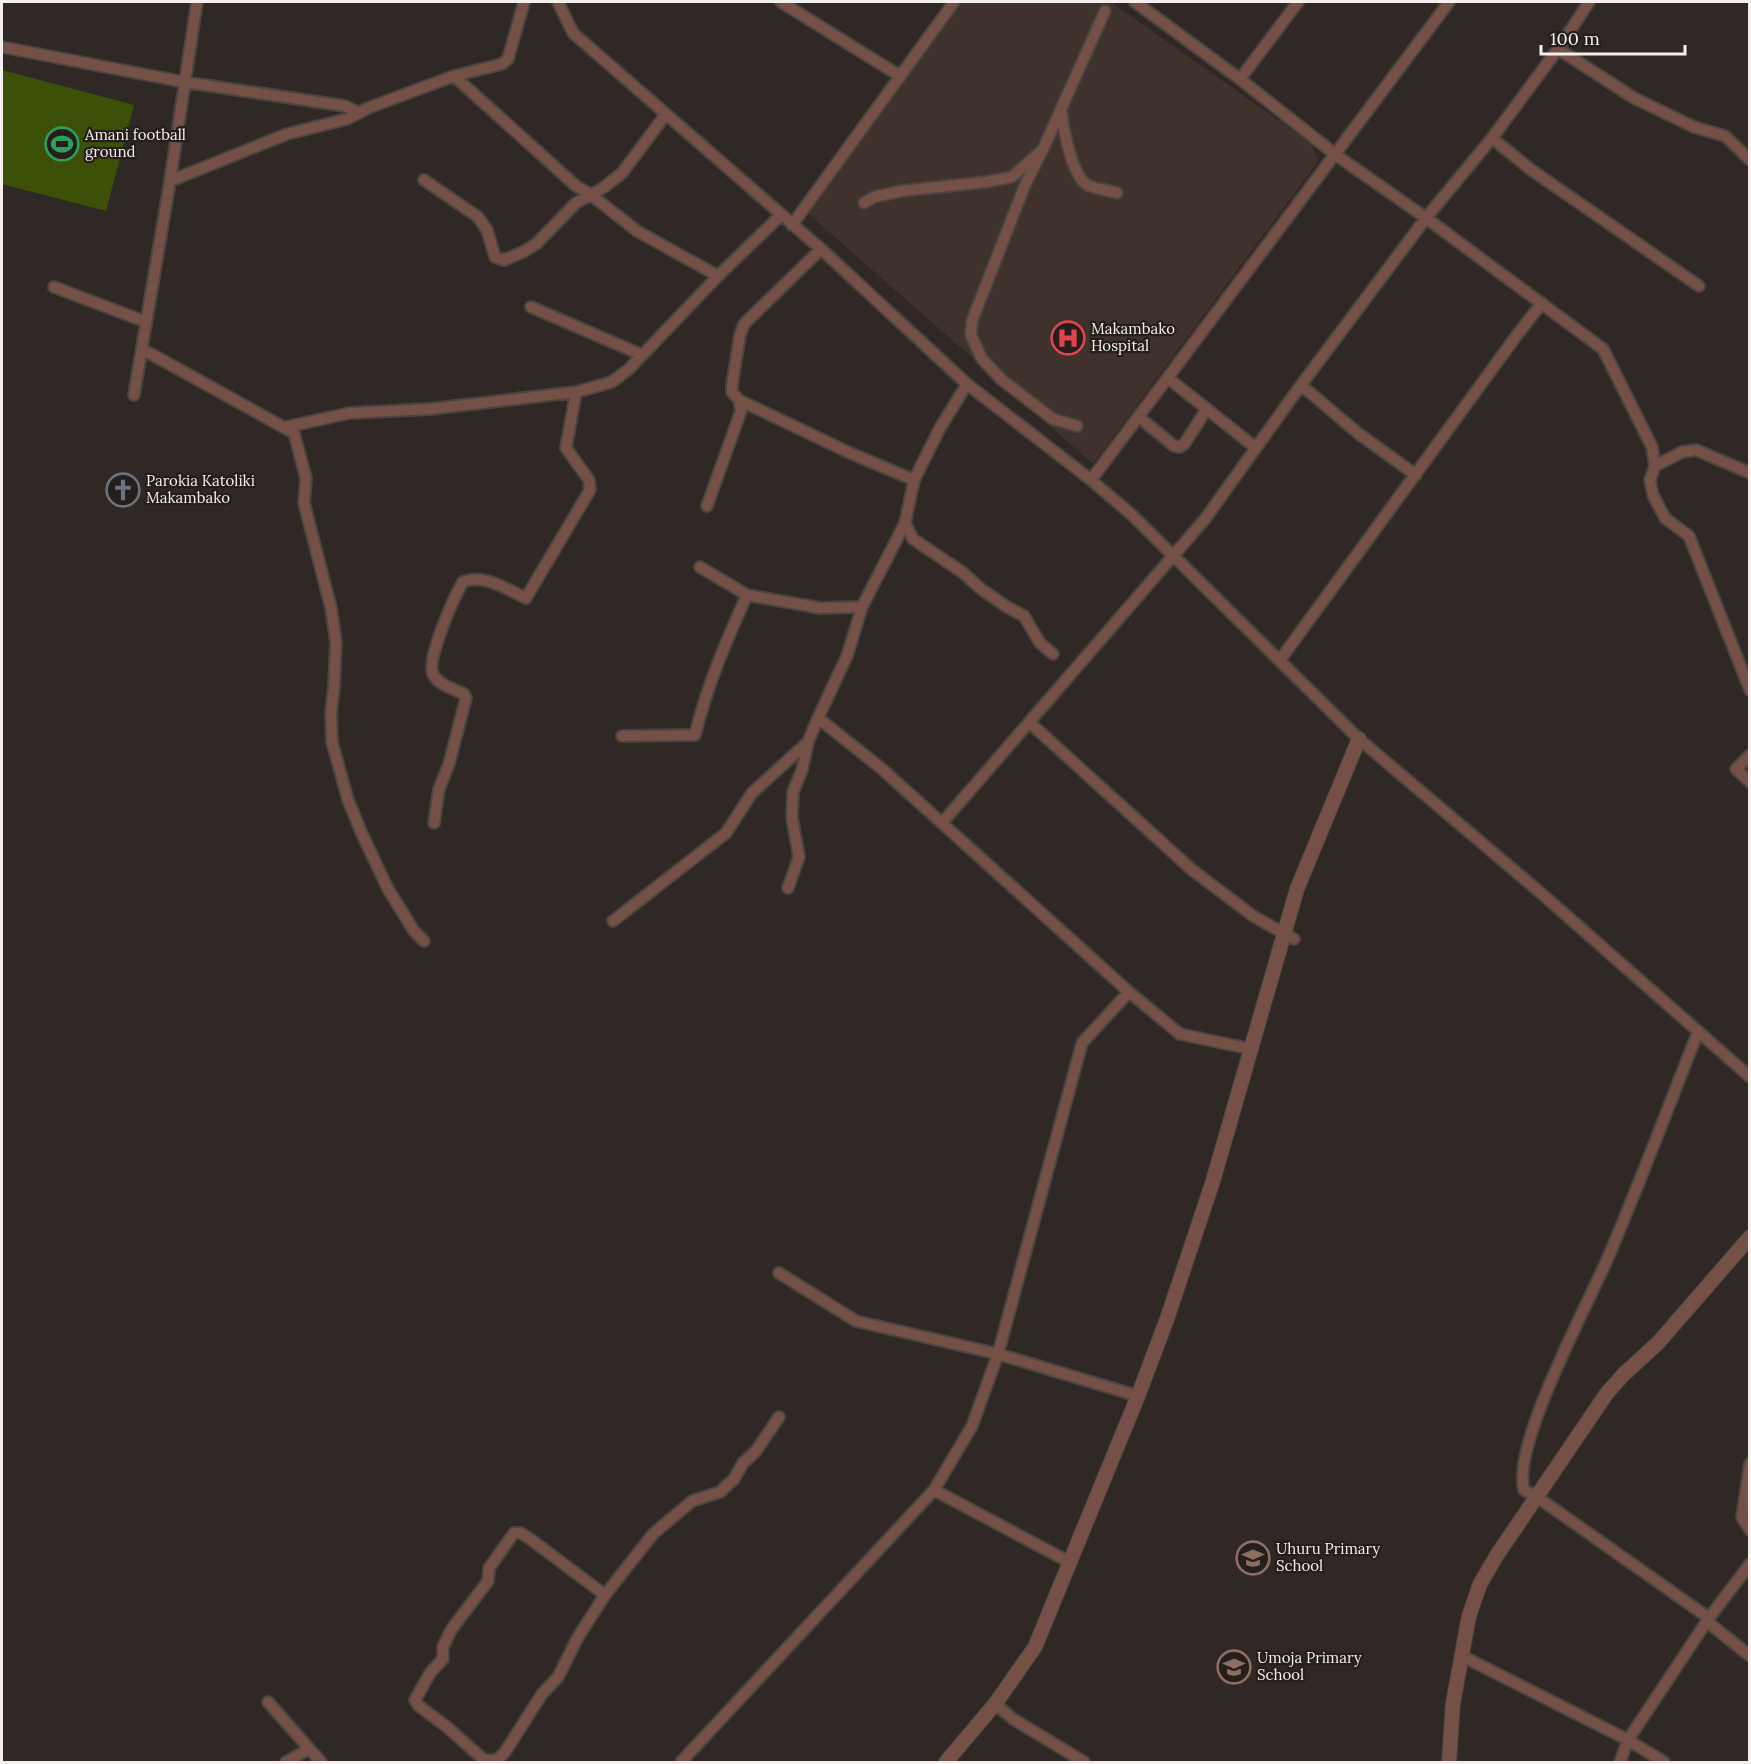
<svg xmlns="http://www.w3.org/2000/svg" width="1751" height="1764" font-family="Lora,serif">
<rect width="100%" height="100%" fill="#302824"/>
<path fill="#3f312b" d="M961,2h150l201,142 6,18 -225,302 -288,-253z"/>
<path fill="#3c5107" d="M2,70l132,35 -28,106 -104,-27z"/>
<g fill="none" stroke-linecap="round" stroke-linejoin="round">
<g stroke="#4b4440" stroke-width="14">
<path id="minor" d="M558,2l15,31 248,216 146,135 124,96 41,35 227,224 183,155 208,183
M781,2l119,74
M1135,2l105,77 96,76 90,63 177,131 49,98 3,19 -5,14 3,15 12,23 24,18 61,154
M2,47l182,35 161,24 14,7
M1558,49l76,49 60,29 31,9 25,24
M454,76l122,110 14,8 47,37 81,45
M1240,79l58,-77
M1061,109c2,18 10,64 25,75 7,5 22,6 31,9
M1492,138l38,31 169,117
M424,180l54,37 9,13 8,27 9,3 19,-8 13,-8 40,-41 27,-15 19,-15 44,-59
M170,181l117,-47 60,-15 21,-11 86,-32 48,-12 6,-5 16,-57
M864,203l10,-6 27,-6 85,-9 26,-5 28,-25
M792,225l162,-223
M54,287l92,35
M531,307l111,48
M142,349l152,84 12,45 -2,25 27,105 5,34 -2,45 -3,25 1,30 16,58 14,34 26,55 26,42 10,10
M1168,378l88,70
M1301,385l58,49 57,41
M134,395l36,-214 27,-179
M739,400l111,53 64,27
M1139,417l35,29 6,1 5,-4 21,-33
M1077,426l-24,-7 -51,-39 -20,-21 -11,-24 1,-14 53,-136 19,-38 61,-136
M286,427l64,-14 80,-4 146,-17 36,-10 17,-13 89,-93 63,-61
M1655,466l27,-14 14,-2 54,23
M1091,480l358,-478
M707,506l34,-95 -2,-11 -7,-8v-7l8,-50 4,-11 77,-75
M905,523l8,16 49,33 19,17 26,18 17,9 16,27 13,11
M700,567l47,28 73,13 42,-1
M1280,660l237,-325 25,-32
M818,718l64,51 247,223 51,42 71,15
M1029,722l162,147 62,47 41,23
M622,736l73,-1c13,-52 30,-91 52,-140
M1750,755l-14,14 14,13
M434,823l5,-34 10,-25 17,-66 -2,-4c-10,-5 -26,-9 -31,-20 -7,-14 21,-77 30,-92 20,-9 45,8 63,16l64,-108 -1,-10 -23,-32 10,-56
M942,823l263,-304 96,-134 125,-167 66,-80 66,-89 31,-47
M788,888l11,-31 -7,-39 1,-26 9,-22 6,-27
M613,921l113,-88 26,-40 56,-51 10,-24 29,-62 15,-49 43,-84 9,-43 26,-52 27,-44
M1698,1032c-29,73 -57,148 -88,221 -20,48 -99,192 -86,237l13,7 172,121 1,6 40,32
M779,1273l77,48 142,33 140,42
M1750,1464l-8,53 8,13
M934,1490l137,73
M605,1595l-27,42 -20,40 -16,17 -37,58 -8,8h-13l-37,-33 -28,-21 -4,-6 15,-27 13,-14v-12l8,-17 37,-49 1,-13 25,-35h7l12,8 72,54 48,-61 39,-33 28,-9 14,-13 9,-16 13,-12 23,-34
M1462,1656l166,84 36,22
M268,1702l53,60
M995,1704l18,15 71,43
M286,1762l23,-13
M681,1762l253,-272 38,-64 26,-72 84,-311 47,-51
M1620,1762l8,-22 81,-122 41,-54"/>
</g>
<g stroke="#4b4440" stroke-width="16">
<path id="tertiary" d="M946,1762l49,-58 40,-57 103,-251 29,-77 46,-138 84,-292 62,-150
M1449,1762l4,-59 16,-87 11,-32 17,-29 110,-162 17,-19 34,-31 92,-106"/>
</g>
<use href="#minor" stroke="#745046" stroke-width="10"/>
<use href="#tertiary" stroke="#745046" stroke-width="14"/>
</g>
<defs>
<g id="stadium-ring" transform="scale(1.725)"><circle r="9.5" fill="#261e1b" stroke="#2e9e5b" stroke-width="1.5"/><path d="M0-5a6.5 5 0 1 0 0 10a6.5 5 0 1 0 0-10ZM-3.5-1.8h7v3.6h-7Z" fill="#2e9e5b"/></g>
<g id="hospital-ring" transform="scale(1.725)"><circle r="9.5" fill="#261e1b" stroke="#e0444e" stroke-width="1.5"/><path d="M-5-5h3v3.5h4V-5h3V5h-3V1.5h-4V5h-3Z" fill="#e0444e"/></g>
<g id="church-ring" transform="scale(1.725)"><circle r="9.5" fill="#261e1b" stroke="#6b7280" stroke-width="1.5"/><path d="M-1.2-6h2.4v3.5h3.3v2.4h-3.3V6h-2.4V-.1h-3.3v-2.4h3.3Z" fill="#6b7280"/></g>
<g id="school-ring" transform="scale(1.725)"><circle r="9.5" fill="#261e1b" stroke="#8d6e63" stroke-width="1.5"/><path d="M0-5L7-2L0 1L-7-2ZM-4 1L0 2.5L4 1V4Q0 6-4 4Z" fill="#8d6e63"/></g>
</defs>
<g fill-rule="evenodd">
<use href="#stadium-ring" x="62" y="144"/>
<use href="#hospital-ring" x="1068" y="338"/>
<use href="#church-ring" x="123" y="490"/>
<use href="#school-ring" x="1253" y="1558"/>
<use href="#school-ring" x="1234" y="1667"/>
</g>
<g text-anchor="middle" stroke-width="4.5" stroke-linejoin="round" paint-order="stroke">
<g font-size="15" fill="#f4eeec" stroke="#261e1b" text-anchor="start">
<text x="85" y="140">Amani football<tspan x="85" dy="17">ground</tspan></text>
<text x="1091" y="334">Makambako<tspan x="1091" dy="17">Hospital</tspan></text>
<text x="146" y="486">Parokia Katoliki<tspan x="146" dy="17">Makambako</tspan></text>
<text x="1276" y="1554">Uhuru Primary<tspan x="1276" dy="17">School</tspan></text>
<text x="1257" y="1663">Umoja Primary<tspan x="1257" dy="17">School</tspan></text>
</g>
</g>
<rect width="1751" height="1764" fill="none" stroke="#f4eeec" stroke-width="6"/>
<path d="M1541 45v9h144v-9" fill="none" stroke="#f4eeec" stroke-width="3"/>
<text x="1550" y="45" font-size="18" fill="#f4eeec" stroke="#261e1b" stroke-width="4.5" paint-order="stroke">100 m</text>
</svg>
